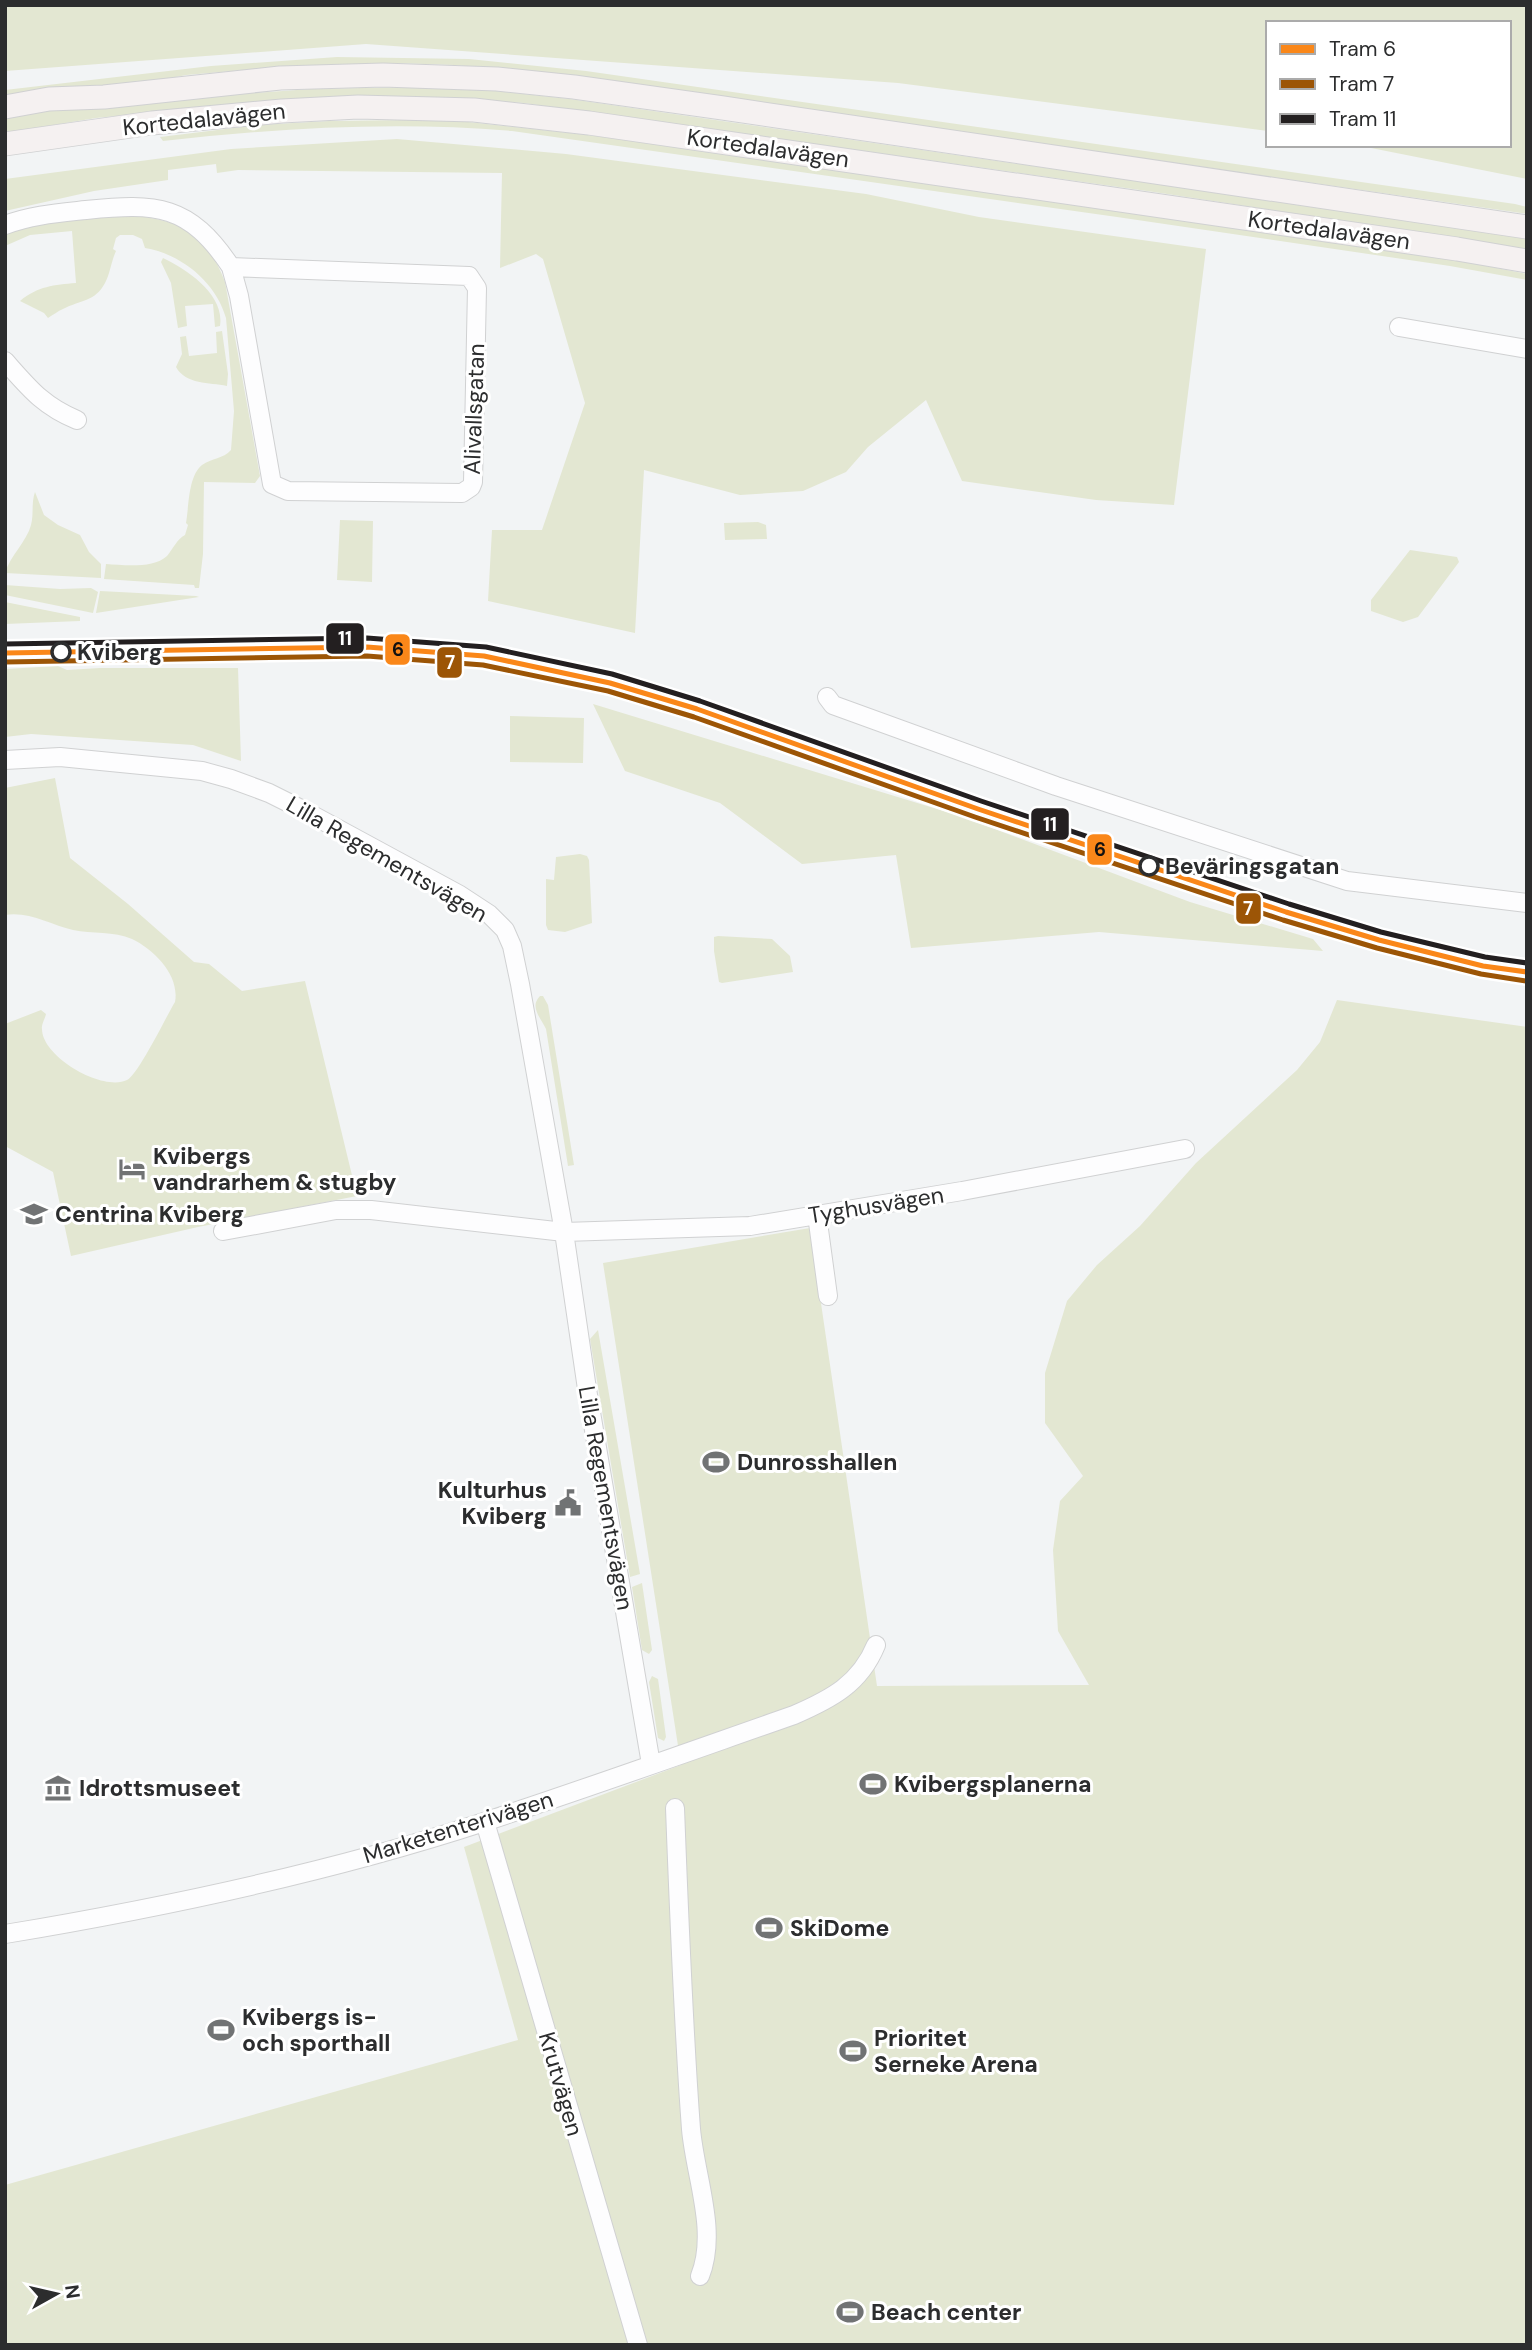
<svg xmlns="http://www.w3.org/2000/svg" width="1532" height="2350" font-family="'DM Sans',sans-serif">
<rect width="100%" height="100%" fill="#f2f4f5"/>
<path fill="#e3e7d2" d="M5,5h1522v174l-171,-34h153v-122h-241v108l-370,-48 -532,-39 -361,27z
M337,57l132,2 117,12 929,133 12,3v7l-950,-138 -123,-11 -59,-2 -106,3 -103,9 -40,8 -141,18v-11l206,-24z
M409,87l88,4 73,8 946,137 11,2v11l-373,-57 -630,-89 -120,-7 -114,3 -194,19 -91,15v-18l35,-7 271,-19z
M407,120l52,1 138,15 859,124 71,14v6l-77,-14 -333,-49 -605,-86c-117,-10 -232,-3 -349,10l-3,-4 98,-12 71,-4z
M397,139l169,15 300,40 113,23 227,32 -32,256 -78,-5 -134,-19 -36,-81 -58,47 -22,25 -43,19 -63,4 -96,-25 -9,163 -147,-32 4,-71h50l43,-127 -42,-144 -7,-5 -36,14 2,-95 -264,-3 -21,3 -1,-9 -48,6v10l-74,11 -89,20v-32l226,-30z
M119,214c54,5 85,12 106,68l35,194 -5,7 -51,-1 -1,72 -4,34h-4l-1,-3 -90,-6 2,-15c17,1 47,5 61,-8 6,-7 10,-17 18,-21l3,-10 -2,-2c3,-16 2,-47 16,-58 10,-7 21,-6 29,-15l3,-39 -8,-93c-10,-36 -45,-64 -81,-70l-3,-9 -9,-4h-13l-4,3 -3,11 3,2c-5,11 -6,23 -11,32 -10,19 -25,17 -42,26 -5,2 -10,6 -15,9l-4,-5 -24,-12c18,-15 34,-16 56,-18l-4,-52 -42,4 -25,11v-12l14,-7z
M163,258c25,12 62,37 57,68l-5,1 -2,-23 -28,2 2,20 -9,2 -7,-45 -10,-21z
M222,331l6,43 -1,12c-18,-4 -41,-1 -51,-19l6,-13 -2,-17 6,-1 3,20 28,-3 -1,-21z
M35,492l9,23 14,10 22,10 9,17 12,12v14l-96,-5c5,-17 22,-32 26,-48 3,-11 0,-22 4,-33z
M340,520l33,1 -1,61 -35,-2z
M758,522l8,3 1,14 -42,1 -1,-17z
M1410,550l47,7 2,5 -41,55 -15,5 -32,-11v-11z
M5,585l55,4 31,-1 7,4 -5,21 -88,-18z
M100,591l96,5 3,1 -103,16z
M5,602l75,15v4l-75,3z
M58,666l9,4 33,-2h138l3,93 -48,-16 -162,-11 -26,3v-68z
M593,704l367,112 230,86 123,37 10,12 -224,-19 -188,16 -15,-93 -94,9 -82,-61 -95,-32z
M510,716l74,2 -1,45 -73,-1z
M55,778l15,80 58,46 66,58 15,2 33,27 63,-10 52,215 -159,31 -127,29 -18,-84 -48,-26v-122l36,-14 5,4c-1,5 -5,11 -4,15 0,28 61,63 85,51 11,-5 40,-65 48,-78 5,-26 -20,-52 -43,-63 -18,-8 -40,-5 -59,-9 -22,-5 -44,-19 -68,-15v-127z
M580,854l7,2 2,4 3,63 -27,9 -17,-2 -2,-5v-46l8,1 2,-23z
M718,936l54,3 18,17 3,16 -71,11 -3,-1 -5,-31v-14z
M540,996h3l5,9 26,160 -6,1 -22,-137c-5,-11 -17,-22 -6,-33z
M1337,1000l190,27v1318h-1522v-160l513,-145 -54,-193 217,-82 -78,-502 207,-35 67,458 212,-1 -31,-54 -5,-81 7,-49 23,-25 -38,-53v-50l22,-72 30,-36 43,-39 56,-63 101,-93 23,-28z
M598,1330l42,244 -10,3 -40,-238z
M642,1583l10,67 -3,4 -7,-4 -10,-63z
M652,1676l6,3 8,58 -2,4 -6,-3 -9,-56z"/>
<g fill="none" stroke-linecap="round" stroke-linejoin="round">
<g stroke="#d0d1d2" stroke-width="20">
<path id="street" d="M5,225c26,-10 53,-12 81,-15 71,-7 103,-6 145,57
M231,267l238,9 8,12 -4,194 -2,5 -9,6 -174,-2 -16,-7 -33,-188z
M1399,327l128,22
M5,361c24,27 38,45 72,59
M827,697l6,8 223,81 291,95 180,22
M5,760l55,-3 142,14 29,8 38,14 36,18 155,84 29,19 16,16 7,16 8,38 44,248 23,157 64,375
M817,1215l11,81
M223,1231l113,-21h35l193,22 186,-6 212,-35 223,-42
M675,1808c4,107 8,214 16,321 4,47 27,102 9,147
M485,1822l153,523
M5,1934c162,-27 323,-61 479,-112 104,-34 207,-71 310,-107 37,-16 66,-31 82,-70"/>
</g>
<g stroke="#d0d1d2" stroke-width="25">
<path id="secondary" d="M5,107l44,-8 55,-2 176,-19 103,-3 114,4 77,8 149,21 804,119
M5,144l147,-21 130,-12 76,-4 116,3 115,13 868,126 70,12"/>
</g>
<use href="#street" stroke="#fdfdfe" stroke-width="18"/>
<use href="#secondary" stroke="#f5f1f1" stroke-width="23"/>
<g stroke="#fff" stroke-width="10">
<path id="tram-1" d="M5,653l362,-6 117,9 126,27 87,26 281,100 308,103 93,28 104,26 44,6"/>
</g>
<g stroke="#fff" stroke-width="10">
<path id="tram-2" d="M5,662l362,-6 116,9 125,26 86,26 281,100 308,103 94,28 104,26 45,7"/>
</g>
<g stroke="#fff" stroke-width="10">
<path id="tram-3" d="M5,644l362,-6 119,9 126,27 88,27 281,100 308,103 92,28 104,25 42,6"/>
</g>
<use href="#tram-1" stroke="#fa8719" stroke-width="5"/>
<use href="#tram-2" stroke="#9c5506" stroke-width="5"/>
<use href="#tram-3" stroke="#231f20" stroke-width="5"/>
</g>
<defs>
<g id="hotel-bare" transform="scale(2.1)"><path d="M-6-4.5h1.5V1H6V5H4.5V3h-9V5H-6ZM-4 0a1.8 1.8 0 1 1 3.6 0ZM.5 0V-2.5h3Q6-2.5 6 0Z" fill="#717374" stroke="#fff" stroke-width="2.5" paint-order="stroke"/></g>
<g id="school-bare" transform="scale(2.1)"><path d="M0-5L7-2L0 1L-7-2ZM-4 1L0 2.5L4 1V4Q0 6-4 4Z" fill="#717374" stroke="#fff" stroke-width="2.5" paint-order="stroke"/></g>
<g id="stadium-bare" transform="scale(2.1)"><path d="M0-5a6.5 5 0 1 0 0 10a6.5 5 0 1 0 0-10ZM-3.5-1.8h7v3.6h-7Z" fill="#717374" stroke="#fff" stroke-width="2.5" paint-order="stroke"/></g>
<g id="civic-bare" transform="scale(2.1)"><path d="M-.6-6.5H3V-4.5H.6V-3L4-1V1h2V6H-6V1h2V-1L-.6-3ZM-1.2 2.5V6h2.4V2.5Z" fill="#717374" stroke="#fff" stroke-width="2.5" paint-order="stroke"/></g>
<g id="museum-bare" transform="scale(2.1)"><path d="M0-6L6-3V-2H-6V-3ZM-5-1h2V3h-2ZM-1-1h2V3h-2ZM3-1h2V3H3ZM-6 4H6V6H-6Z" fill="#717374" stroke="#fff" stroke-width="2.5" paint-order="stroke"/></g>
</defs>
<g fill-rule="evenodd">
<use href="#hotel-bare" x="132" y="1169"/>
<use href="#school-bare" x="34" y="1214"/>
<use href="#stadium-bare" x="716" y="1462"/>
<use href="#civic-bare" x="568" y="1503"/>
<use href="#stadium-bare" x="873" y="1784"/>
<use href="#museum-bare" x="58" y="1788"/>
<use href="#stadium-bare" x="769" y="1928"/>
<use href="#stadium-bare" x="221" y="2030"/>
<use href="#stadium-bare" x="853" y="2051"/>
<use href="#stadium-bare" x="850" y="2312"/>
</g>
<g fill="#fff" stroke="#2c2d2e" stroke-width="3.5">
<circle cx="61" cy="652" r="9"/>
<circle cx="1149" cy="866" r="9"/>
</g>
<g text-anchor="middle" stroke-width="6" stroke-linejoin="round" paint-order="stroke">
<g font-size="23" fill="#2c2d2e" stroke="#fff">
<text transform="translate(204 119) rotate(-6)" y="8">Kortedalavägen</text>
<text transform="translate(768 148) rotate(8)" y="8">Kortedalavägen</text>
<text transform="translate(1329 230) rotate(8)" y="8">Kortedalavägen</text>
<text transform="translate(474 409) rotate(-88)" y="8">Alivallsgatan</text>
<text transform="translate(387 859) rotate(30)" y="8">Lilla Regementsvägen</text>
<text transform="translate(876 1205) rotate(-9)" y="8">Tyghusvägen</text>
<text transform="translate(606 1498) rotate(80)" y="8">Lilla Regementsvägen</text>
<text transform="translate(458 1827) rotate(-17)" y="8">Marketenterivägen</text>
<text transform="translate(561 2084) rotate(74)" y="8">Krutvägen</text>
</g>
<g font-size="23" font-weight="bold" fill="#2c2d2e" stroke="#fff" text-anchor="start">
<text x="77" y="660">Kviberg</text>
<text x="1165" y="874">Beväringsgatan</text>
</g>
<g font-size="23" font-weight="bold" fill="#2c2d2e" stroke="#fff" text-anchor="start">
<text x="153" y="1164">Kvibergs<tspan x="153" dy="26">vandrarhem &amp; stugby</tspan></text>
<text x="55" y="1222">Centrina Kviberg</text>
<text x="737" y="1470">Dunrosshallen</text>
<text x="547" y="1498" text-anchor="end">Kulturhus<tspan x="547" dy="26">Kviberg</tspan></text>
<text x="894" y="1792">Kvibergsplanerna</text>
<text x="79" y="1796">Idrottsmuseet</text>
<text x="790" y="1936">SkiDome</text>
<text x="242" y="2025">Kvibergs is-<tspan x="242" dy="26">och sporthall</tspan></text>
<text x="874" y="2046">Prioritet<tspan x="874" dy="26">Serneke Arena</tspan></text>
<text x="871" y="2320">Beach center</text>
</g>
</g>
<g stroke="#fff" stroke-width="2.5">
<rect x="325" y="622" width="40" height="33" rx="7" fill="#231f20"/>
<rect x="384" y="633" width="27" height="33" rx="7" fill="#fa8719"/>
<rect x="436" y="646" width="27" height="33" rx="7" fill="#9c5506"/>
<rect x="1030" y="807" width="40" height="34" rx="7" fill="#231f20"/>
<rect x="1086" y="833" width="27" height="33" rx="7" fill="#fa8719"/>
<rect x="1235" y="892" width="27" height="33" rx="7" fill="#9c5506"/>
</g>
<g font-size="19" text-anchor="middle" font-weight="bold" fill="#fff">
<text x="345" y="645">11</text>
<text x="450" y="669">7</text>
<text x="1050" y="831">11</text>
<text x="1248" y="915">7</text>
</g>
<g font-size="19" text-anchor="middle" font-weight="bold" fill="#111">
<text x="398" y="656">6</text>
<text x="1100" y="856">6</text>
</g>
<rect width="1532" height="2350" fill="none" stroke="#2c2d2e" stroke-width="14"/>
<rect x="1266" y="21" width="245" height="126" fill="#ffffff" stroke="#ababab" stroke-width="2"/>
<rect x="1280" y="44" width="35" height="10" fill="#fa8719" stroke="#ababab" stroke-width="2"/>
<text x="1329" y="56" font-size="21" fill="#2c2d2e">Tram 6</text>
<rect x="1280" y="79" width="35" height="10" fill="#9c5506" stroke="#ababab" stroke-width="2"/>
<text x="1329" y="91" font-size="21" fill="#2c2d2e">Tram 7</text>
<rect x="1280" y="114" width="35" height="10" fill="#231f20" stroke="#ababab" stroke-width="2"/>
<text x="1329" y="126" font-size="21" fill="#2c2d2e">Tram 11</text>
<g transform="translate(56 2294) rotate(82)" stroke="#ffffff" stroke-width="5" paint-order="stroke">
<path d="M0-5L12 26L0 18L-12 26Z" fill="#2c2d2e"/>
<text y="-10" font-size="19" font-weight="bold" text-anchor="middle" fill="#2c2d2e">N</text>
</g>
</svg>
